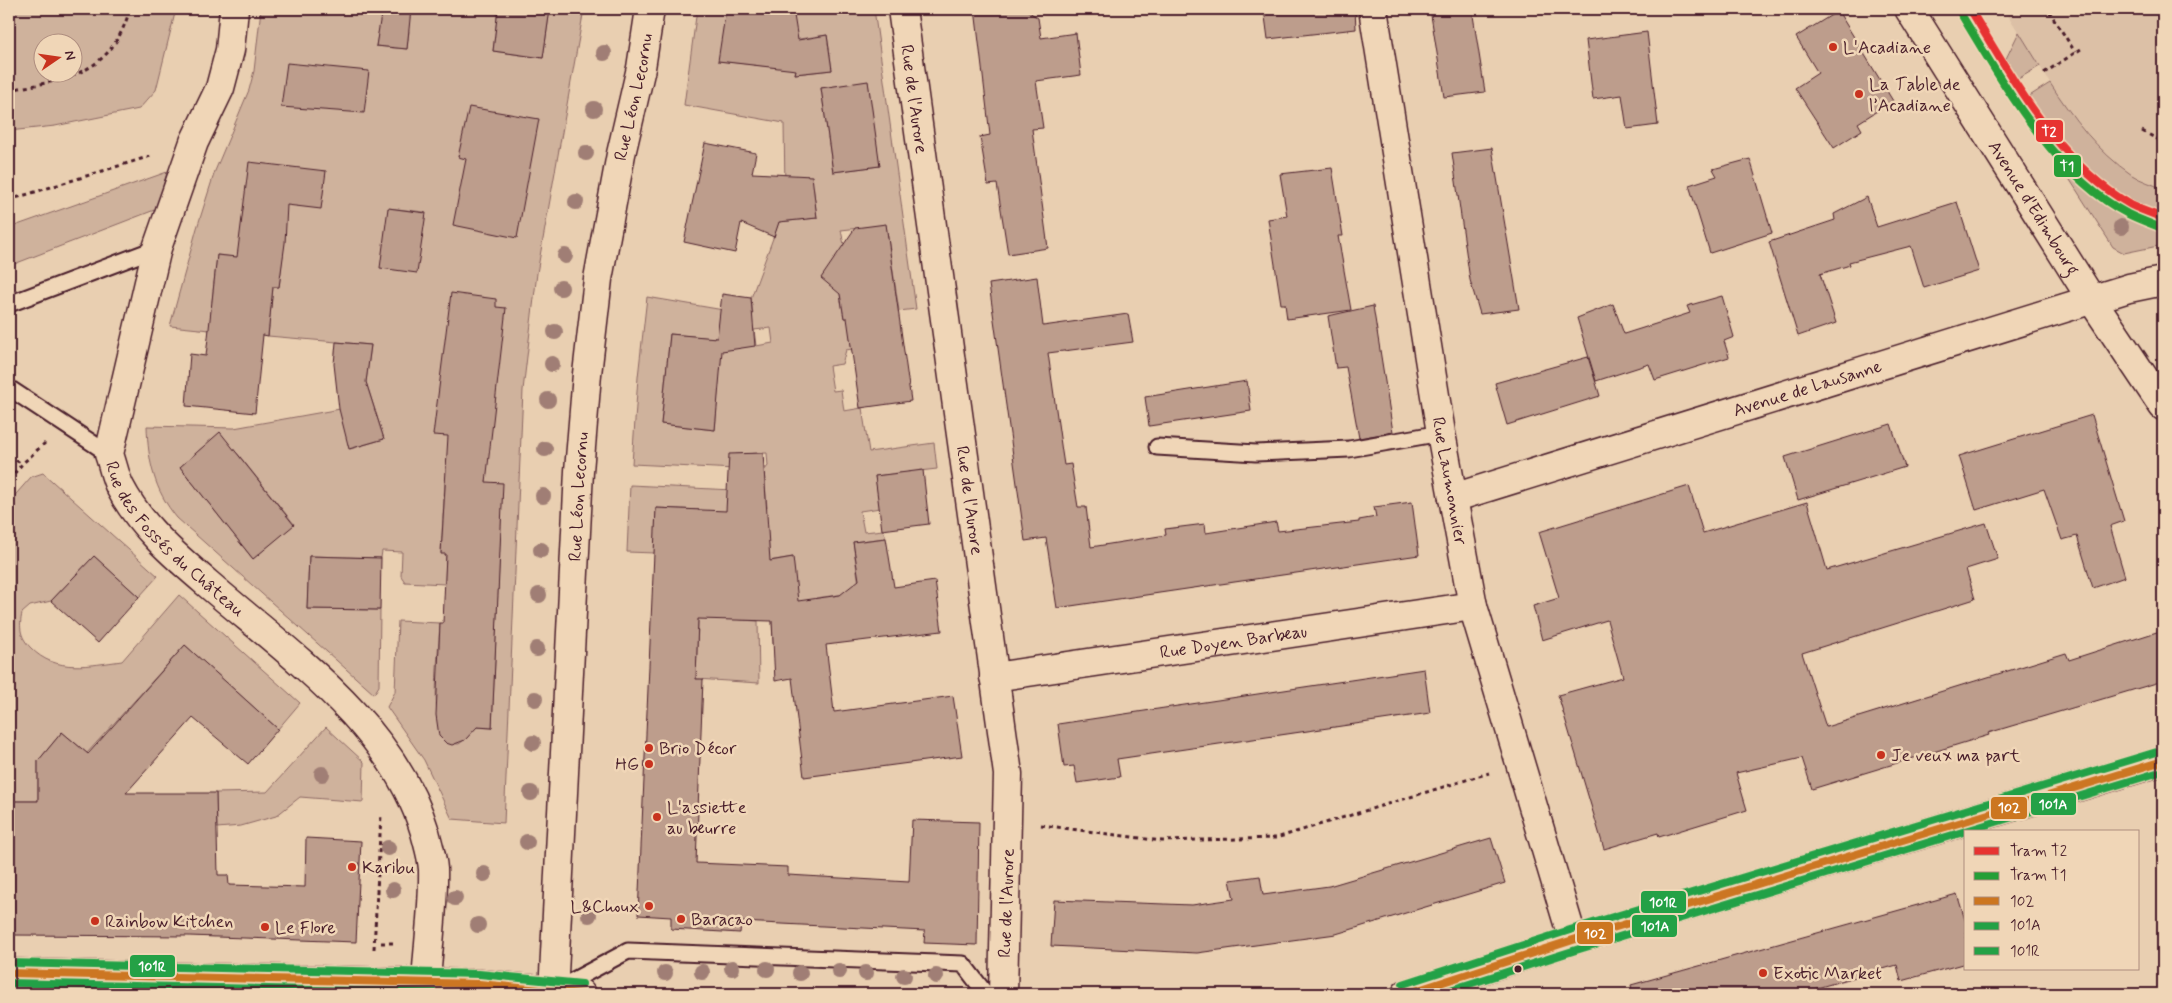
<svg xmlns="http://www.w3.org/2000/svg" width="2172" height="1003" font-family="Mynerve,sans-serif">
<rect width="100%" height="100%" fill="#e9cfb1"/>
<filter id="ink" filterUnits="userSpaceOnUse"><feTurbulence type="fractalNoise" baseFrequency=".02" numOctaves="2"/><feDisplacementMap in="SourceGraphic" scale="10" xChannelSelector="R" yChannelSelector="G"/><feConvolveMatrix kernelMatrix="1 2 1 2 8 2 1 2 1" color-interpolation-filters="sRGB"/></filter>
<g filter="url(#ink)">
<path fill="#dcc0a6" d="M2004,9h159v180l-30,-13 -30,-24 -41,-50z"/>
<path fill="#cfb29c" stroke="#8c6864" fill-rule="evenodd" d="M9,9h167l-20,81 -17,19 -84,17 -46,5zM42,42h30v30h-30z
M261,9h237l-5,42 50,7 7,-49h34l-47,264 -14,117 -19,433 -52,-4 -28,-59 -37,-53 8,-15 3,-71 42,2c-1,25 -11,105 6,120l13,1 9,-7 5,-10 19,1 9,-209 -56,-38 -4,72 5,1 -1,30 -40,-2 -4,-6 1,-24 -20,-1 -1,7 -72,-2 -2,53 73,1 -1,76 -5,8 -197,-176c-23,-28 -29,-57 -30,-92l87,2 106,-19 10,40 34,-10 -18,-57 5,-37 -103,-9 5,-49h6l6,-49 -29,22 -39,-5 -5,47 30,4 -3,27 -69,-7 27,-98 18,-57 34,-81 5,-19zM379,29l30,2 -2,18 -31,-3zM388,208l36,4 -5,42zM202,448l35,5 57,71 -41,35 -73,-92z
M697,9h29l-6,52 53,6 6,-58h95l42,300 -17,2 -13,-86 -45,5 6,30 -7,34 4,24h4l4,31 -6,1 -4,14 -13,2 4,25 8,-1 3,21 18,-3 7,44 65,-9 3,26 -62,7 5,32 -20,3 4,21 19,-2 3,8 -33,4 7,50 -44,6 4,26 -7,14 -40,6 -2,-48 22,-39 -24,4 -68,-5 1,-46 -46,-2 -1,45 -28,-1 3,-67 103,5 34,18 -3,-37 4,-5 -1,-13 -31,1v15l-104,-5 6,-87 9,-80 106,18 -2,-17 28,-76 38,-4 -4,-32 -28,3 -1,-66 -100,-18zM827,35l5,35 -37,4 5,-22 -1,-13zM868,82l11,84 -46,6 -12,-84zM771,328l2,15 -17,3 -2,-16zM670,334l52,5 -7,91 -54,-6z
M2019,32l21,34 -32,19 -8,-14z
M2050,83c22,34 48,69 82,92 9,6 21,9 31,14v56l-39,8 -11,-6 -93,-145z
M167,172l-10,37 -148,57v-38z
M43,473l115,103 -19,21 -45,-41 -43,45 -21,5 -8,7c-3,15 -2,24 9,35 25,26 59,17 91,13l57,-66 121,108 -22,26 -93,-84 -98,108 -25,-21 -24,29v40h-29v-299l22,-25z
M699,593l42,27 17,1 1,62 -63,-4z
M326,727l38,35 -1,40 -63,-5 -24,19 -35,10 -24,2 -1,-35 51,-1z"/>
<path fill="#bd9d8c" stroke="#4a1f2b" d="M382,9h29l-4,40 -31,-3z
M498,9h52l-7,49 -50,-7z
M726,9h67l5,31 29,-5 5,35 -37,4 1,-4 -78,-9z
M975,9h50l13,9 3,20 35,-5 5,42 -45,6 7,47 -11,1 16,119 -40,6 -11,-70 -9,1 -8,-48 10,-2z
M1264,9h91l1,20 -88,10z
M1430,9h42l13,83 -41,5z
M1838,11l55,90 -35,22 4,7 -28,18 -39,-60 23,-15 -22,-36z
M1647,32l11,93 -31,4 -5,-34 -29,4 -7,-59z
M287,63l82,8 -5,42 -83,-6z
M868,81l12,85 -47,6 -12,-84z
M469,107l70,12 -22,119 -64,-13 13,-66 -8,-2z
M705,143l51,10 -4,20 60,3 5,42 -38,4 -5,15 -33,-14 -6,30 -51,-11z
M1492,148l27,161 -39,5 -10,-34 -18,-127z
M1750,159l22,74 -62,20 -21,-68 28,-9 -4,-7z
M249,162l77,9 -5,38 -34,-4 -2,38 -6,44h-6l-5,49 -5,-1 -8,78 -69,-7 4,-52 16,2 11,-101 20,2z
M1332,168l11,68h-5l13,74 -64,9 -2,-15h-4l-13,-85 19,-3 -7,-42z
M1867,197l10,30 80,-25 22,69 -55,17 -13,-42 -62,16 1,3 -30,9 16,49 -38,13 -29,-94 66,-22 -1,-6z
M388,208l38,5 -9,60 -37,-5z
M886,224l25,177 -51,7 -13,-90h-3l-4,-24 -19,-16 34,-50z
M1037,277l6,49 85,-12 5,28 -85,11 14,99 2,13 7,-1 7,43h8l5,40 75,-12 -1,-6 40,-5 1,9 70,-11 2,9 81,-9v-2l17,-3 -2,-10 38,-5 7,53 -362,53 -11,-70 -21,3 -36,-257z
M451,293l45,6v8l10,1 -20,174 17,1 -11,245 -15,-1 -12,13 -13,5 -6,-2 -7,-7 -3,-21 4,-92h3l3,-69h-5l7,-118 -15,-1z
M722,294l29,4 4,48 -33,5 -7,79 -54,-6 9,-90 47,4z
M1722,296l12,41 -10,4 5,16 -74,23 -6,-16 -53,17 -19,-63 36,-14 11,30 66,-21 -3,-7z
M1373,306l20,126 -34,6 -13,-71 -10,1 -8,-52z
M336,342l35,3 -5,37 18,57 -35,10 -10,-40 -5,-45z
M1588,357l12,39 -93,29 -12,-42z
M1247,381l4,30 -102,15 -4,-29z
M2092,415l32,106 -14,5 15,51 -32,11 -16,-52 -15,4 -18,-51 -68,21 -17,-54z
M1891,424l14,43 -107,33 -13,-43z
M220,432l74,93 -41,34 -73,-92z
M763,453l7,108 23,-4 5,44 42,-6 19,-15 -6,-38 33,-4 8,49 41,-6 7,50 -116,14 8,67 119,-16 9,60 -158,21 -12,-99 -17,3 -3,-60 -74,-2 -2,60h7l-7,184 92,4v8l121,7 3,-62 67,2 -2,123 -53,-2 1,-12 -82,-4 -102,-5 -1,11 -69,-4v-12l-33,-2 18,-407 70,3 3,-57z
M923,470l6,54 -47,6 -7,-54z
M1689,486l14,47 104,-31 20,68 159,-47 12,36 -32,10 9,30 -173,54 24,74 240,-74 3,7 94,-30v51l-175,52 1,2 -177,54 -10,-31 -66,15 11,37 -88,27 -1,-4 -54,16 -46,-154 65,-18 -16,-57 -65,20 -9,-34 26,-8 -20,-66z
M94,556l45,41 -41,46 -47,-42z
M309,556l72,2 -1,52 -73,-1z
M185,645l93,84 -30,35 -55,-46 -67,75h90l2,82h10l1,10 76,2 1,-49 55,3 -5,101 -167,-6 -180,-1v-134h29v-40l24,-29 26,22z
M1424,669l6,44 -313,46 3,18 -43,6 -3,-17 -10,1 -6,-43z
M1491,838l14,45 -169,51 -139,19 -146,-7 3,-46 138,5 42,-6 -4,-19 30,-4 3,19 66,-9z
M1957,894l9,29v40l-65,18 -4,-16 -101,29h-163l-2,-9z"/>
<g fill="none" stroke-linecap="round" stroke-linejoin="round">
<g stroke="#4a1f2b" stroke-width="19">
<path id="lane" d="M9,304l148,-56
M9,388l100,66
M1157,447l99,6 93,-4 92,-16
M557,989l71,-38 335,13 23,30"/>
</g>
<g stroke="#4a1f2b" stroke-width="31">
<g id="street">
<path id="s1" d="M234,9l-4,41 -10,38 -26,54 -37,106 -48,206c4,11 6,23 11,33 20,39 55,69 88,97 81,70 185,141 217,248 3,12 7,24 8,37 1,35 -5,78 -7,113"/>
<path id="s2" d="M902,9l106,765 -5,220"/>
<path id="s3" d="M1373,9l68,424 32,173 100,334"/>
<path id="s4" d="M1453,498l676,-210 34,-7"/>
<path id="s5" d="M994,677l479,-71"/>
</g>
</g>
<g stroke="#4a1f2b" stroke-width="31">
<g id="secondary">
<path id="s6" d="M1909,9l183,291 71,106"/>
<path d="M9,973l470,11 102,10"/>
<path id="s7" d="M553,994l26,-523 8,-97 11,-95 23,-125 20,-86 9,-59"/>
<path d="M1406,994l167,-54 590,-179"/>
</g>
</g>
<path stroke="#4a1f2b" stroke-width="3" stroke-dasharray="4 4" stroke-linecap="butt" d="M2049,11l26,41
M2044,73l40,-26
M9,90c59,-11 102,-15 121,-81
M2142,131l21,11
M9,200l145,-45
M9,456l13,8
M9,480l13,-16 23,-21
M1041,825l121,16 114,-3 213,-65
M381,943h15
M374,949l7,-134"/>
<use href="#lane" stroke="#f0d6b7" stroke-width="15"/>
<use href="#street" stroke="#f0d6b7" stroke-width="28"/>
<use href="#secondary" stroke="#f0d6b7" stroke-width="28"/>
<g stroke="#f0d6b7" stroke-width="11">
<path id="bus-1" d="M9,973l470,11 102,10
M1406,994l167,-54 590,-179"/>
</g>
<g stroke="#f0d6b7" stroke-width="11">
<path id="bus-2" d="M9,983l472,11
M1438,994l138,-44 587,-179"/>
</g>
<g stroke="#f0d6b7" stroke-width="11">
<path id="bus-3" d="M9,963l470,11 103,10
M1403,984l167,-54 590,-179"/>
</g>
<use href="#bus-1" stroke="#cc7620" stroke-width="8"/>
<use href="#bus-2" stroke="#24a146" stroke-width="8"/>
<use href="#bus-3" stroke="#24a146" stroke-width="8"/>
<g stroke="#f0d6b7" stroke-width="11">
<path id="tram-1" d="M1970,9c43,70 87,154 161,196 10,5 22,9 32,13"/>
</g>
<g stroke="#f0d6b7" stroke-width="11">
<path id="tram-2" d="M1961,14c42,69 93,162 167,200 10,5 21,9 31,13"/>
</g>
<use href="#tram-1" stroke="#e73331" stroke-width="8"/>
<use href="#tram-2" stroke="#259f37" stroke-width="8"/>
</g>
<g fill="#a07e74">
<circle cx="604" cy="53" r="8"/>
<circle cx="594" cy="109" r="8"/>
<circle cx="586" cy="153" r="8"/>
<circle cx="576" cy="202" r="8"/>
<circle cx="2121" cy="227" r="8"/>
<circle cx="565" cy="256" r="8"/>
<circle cx="561" cy="288" r="8"/>
<circle cx="555" cy="332" r="8"/>
<circle cx="552" cy="364" r="8"/>
<circle cx="548" cy="400" r="8"/>
<circle cx="545" cy="449" r="8"/>
<circle cx="543" cy="496" r="8"/>
<circle cx="541" cy="550" r="8"/>
<circle cx="539" cy="595" r="8"/>
<circle cx="537" cy="649" r="8"/>
<circle cx="535" cy="699" r="8"/>
<circle cx="533" cy="743" r="8"/>
<circle cx="322" cy="774" r="8"/>
<circle cx="531" cy="793" r="8"/>
<circle cx="527" cy="842" r="8"/>
<circle cx="388" cy="848" r="8"/>
<circle cx="484" cy="874" r="8"/>
<circle cx="393" cy="890" r="8"/>
<circle cx="455" cy="898" r="8"/>
<circle cx="589" cy="915" r="8"/>
<circle cx="478" cy="925" r="8"/>
<circle cx="732" cy="968" r="8"/>
<circle cx="767" cy="969" r="8"/>
<circle cx="839" cy="971" r="8"/>
<circle cx="702" cy="972" r="8"/>
<circle cx="665" cy="973" r="8"/>
<circle cx="800" cy="973" r="8"/>
<circle cx="866" cy="973" r="8"/>
<circle cx="904" cy="976" r="8"/>
<circle cx="936" cy="976" r="8"/>
</g>
</g>
<g fill="#c8321e" stroke="#f0d6b7" stroke-width="2">
<circle cx="1833" cy="47" r="5"/>
<circle cx="1859" cy="94" r="5"/>
<circle cx="649" cy="748" r="5"/>
<circle cx="1881" cy="755" r="5"/>
<circle cx="649" cy="764" r="5"/>
<circle cx="657" cy="817" r="5"/>
<circle cx="352" cy="867" r="5"/>
<circle cx="649" cy="906" r="5"/>
<circle cx="681" cy="919" r="5"/>
<circle cx="95" cy="921" r="5"/>
<circle cx="265" cy="927" r="5"/>
<circle cx="1763" cy="973" r="5"/>
</g>
<circle fill="#4a1f2b" stroke="#f0d6b7" stroke-width="2" cx="1518" cy="969" r="4.5"/>
<g text-anchor="middle" stroke-width="5" stroke-linejoin="round" paint-order="stroke">
<g font-size="18" fill="#4a1f2b" stroke="#f0d6b7" text-anchor="start">
<text x="1843" y="53">L'Acadiane</text>
<text x="1869" y="90">La Table de<tspan x="1869" dy="21">l’Acadiane</tspan></text>
<text x="659" y="754">Brio Décor</text>
<text x="1891" y="761">Je veux ma part</text>
<text x="639" y="770" text-anchor="end">HG</text>
<text x="667" y="813">L'assiette<tspan x="667" dy="21">au beurre</tspan></text>
<text x="362" y="873">Karibu</text>
<text x="639" y="912" text-anchor="end">L&amp;Choux</text>
<text x="691" y="925">Baracao</text>
<text x="105" y="927">Rainbow Kitchen</text>
<text x="275" y="933">Le Flore</text>
<text x="1773" y="979">Exotic Market</text>
</g>
<g font-size="18" fill="#4a1f2b" stroke="#f0d6b7">
<text dy="6" stroke="none"><textPath href="#s7" startOffset="902">Rue Léon Lecornu</textPath></text>
<text dy="6" stroke="none"><textPath href="#s2" startOffset="91">Rue de l'Aurore</textPath></text>
<text dy="6" stroke="none"><textPath href="#s6" startOffset="235">Avenue d'Edimbourg</textPath></text>
<text dy="6" stroke="none"><textPath href="#s4" startOffset="371">Avenue de Lausanne</textPath></text>
<text dy="6" stroke="none"><textPath href="#s3" startOffset="478">Rue Laumonnier</textPath></text>
<text dy="6" stroke="none"><textPath href="#s7" startOffset="498">Rue Léon Lecornu</textPath></text>
<text dy="6" stroke="none"><textPath href="#s2" startOffset="496">Rue de l'Aurore</textPath></text>
<text dy="6" stroke="none"><textPath href="#s1" startOffset="574">Rue des Fossés du Château</textPath></text>
<text dy="6" stroke="none"><textPath href="#s5" startOffset="242">Rue Doyen Barbeau</textPath></text>
<text transform="translate(1006 903) rotate(-88)" y="6">Rue de l'Aurore</text>
</g>
</g>
<g stroke="#f0d6b7" stroke-width="2">
<rect x="2035" y="119" width="29" height="24" rx="5" fill="#e73331"/>
<rect x="2053" y="154" width="29" height="24" rx="5" fill="#259f37"/>
<rect x="2030" y="792" width="47" height="24" rx="5" fill="#24a146"/>
<rect x="1990" y="796" width="38" height="24" rx="5" fill="#cc7620"/>
<rect x="1640" y="890" width="47" height="24" rx="5" fill="#24a146"/>
<rect x="1631" y="914" width="47" height="24" rx="5" fill="#24a146"/>
<rect x="1576" y="921" width="38" height="24" rx="5" fill="#cc7620"/>
<rect x="129" y="954" width="47" height="24" rx="5" fill="#24a146"/>
</g>
<g font-size="14" text-anchor="middle" font-weight="bold" fill="#fff">
<text x="2049" y="136">T2</text>
<text x="2067" y="171">T1</text>
<text x="2053" y="809">101A</text>
<text x="2009" y="812">102</text>
<text x="1663" y="907">101R</text>
<text x="1655" y="931">101A</text>
<text x="1595" y="938">102</text>
<text x="152" y="971">101R</text>
</g>
<rect width="2172" height="1003" fill="none" stroke="#f0d6b7" stroke-width="30"/>
<rect x="15" y="15" width="2142" height="973" fill="none" stroke="#4a1f2b" stroke-width="2" filter="url(#ink)"/>
<rect x="1964" y="830" width="175" height="140" fill="#f0d6b7" stroke="#ae8d7f"/>
<rect x="1974" y="847" width="25" height="8" fill="#e73331" stroke="#ae8d7f"/>
<text x="2010" y="856" font-size="15" fill="#4a1f2b">Tram T2</text>
<rect x="1974" y="872" width="25" height="8" fill="#259f37" stroke="#ae8d7f"/>
<text x="2010" y="880" font-size="15" fill="#4a1f2b">Tram T1</text>
<rect x="1974" y="897" width="25" height="8" fill="#cc7620" stroke="#ae8d7f"/>
<text x="2010" y="906" font-size="15" fill="#4a1f2b">102</text>
<rect x="1974" y="922" width="25" height="8" fill="#24a146" stroke="#ae8d7f"/>
<text x="2010" y="930" font-size="15" fill="#4a1f2b">101A</text>
<rect x="1974" y="947" width="25" height="8" fill="#24a146" stroke="#ae8d7f"/>
<text x="2010" y="956" font-size="15" fill="#4a1f2b">101R</text>
<g transform="translate(58 58) rotate(77)"><circle r="24" fill="#f0d6b7" stroke="#ae8d7f"/>
<path d="M0-4L9 19L0 12L-9 19Z" fill="#c8321e"/>
<text y="-8" font-size="14" font-weight="bold" text-anchor="middle" fill="#4a1f2b">N</text>
</g>
</svg>
